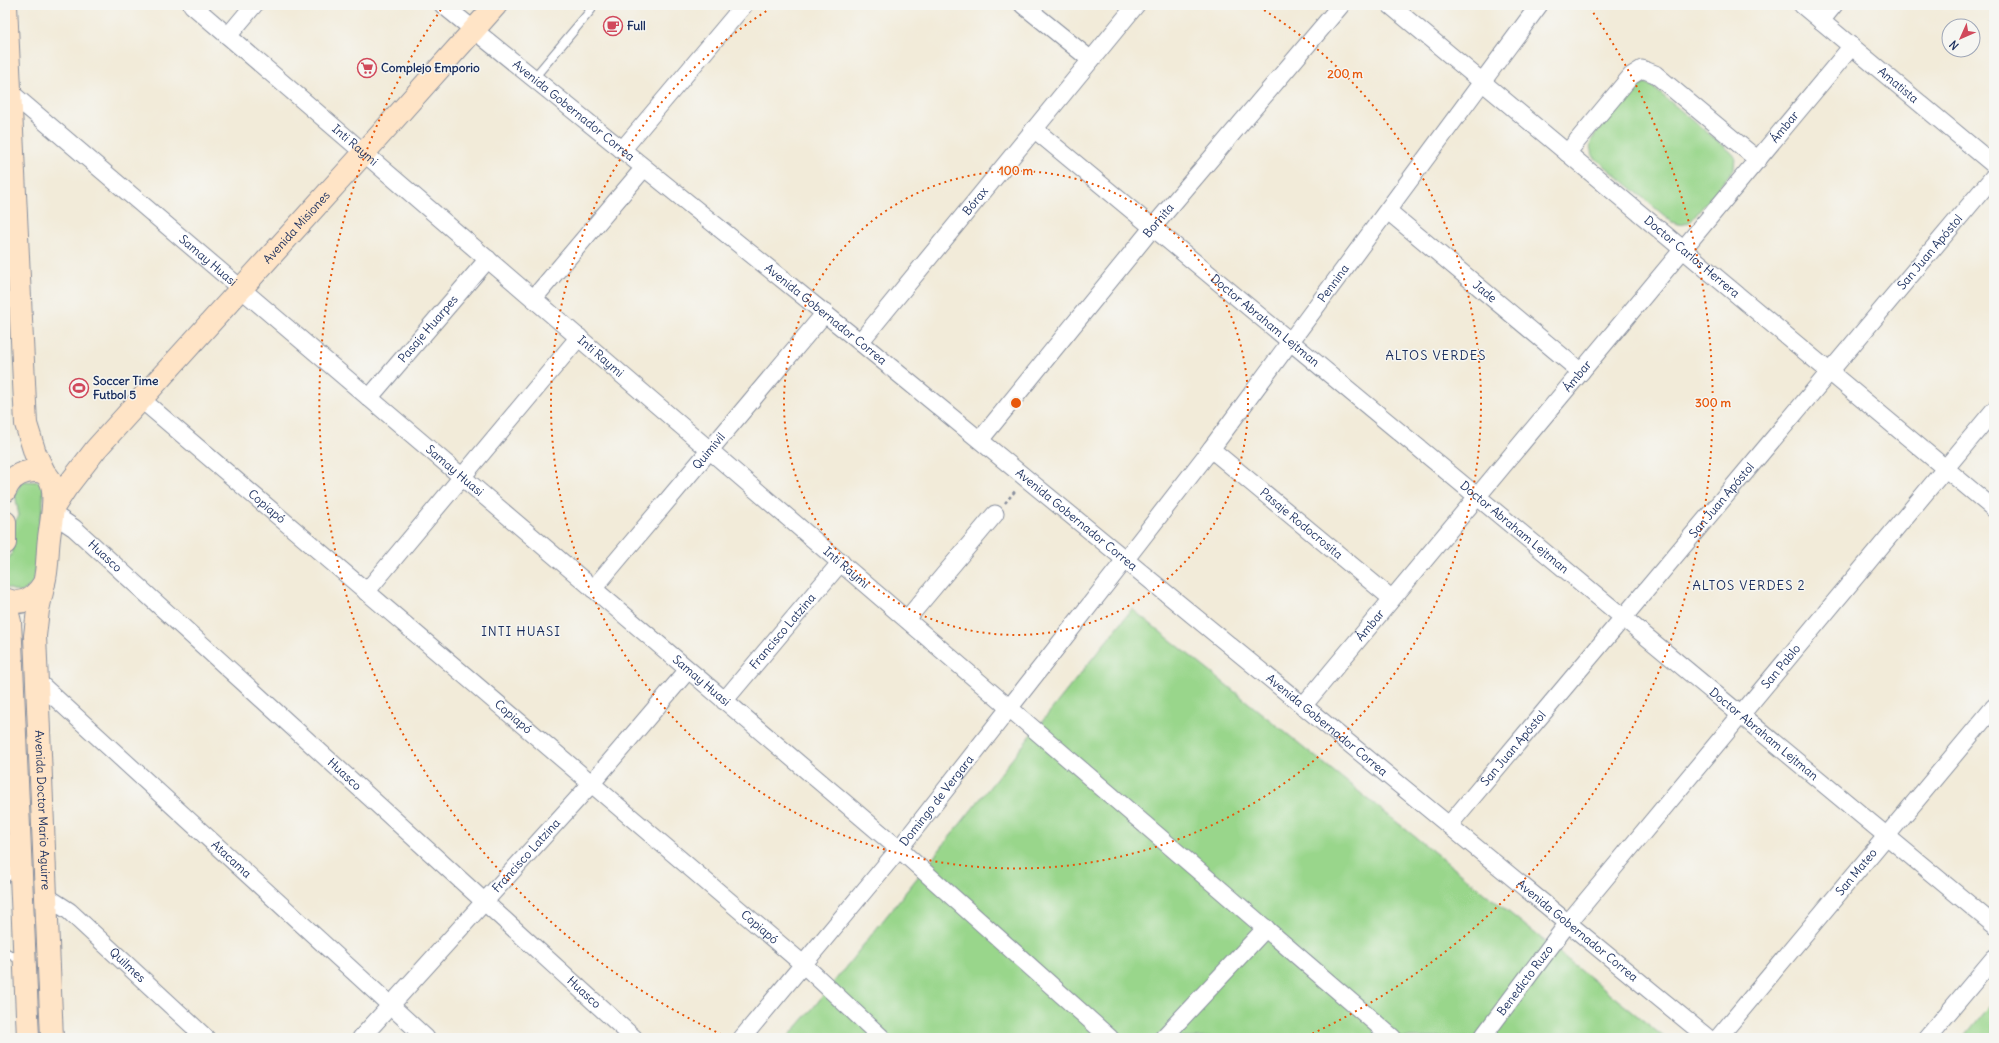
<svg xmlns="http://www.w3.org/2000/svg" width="1999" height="1043" font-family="Delius,sans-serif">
<rect width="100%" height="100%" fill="#f6f6f2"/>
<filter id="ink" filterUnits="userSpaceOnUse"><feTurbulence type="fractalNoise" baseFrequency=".025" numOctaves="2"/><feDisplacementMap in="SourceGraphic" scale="8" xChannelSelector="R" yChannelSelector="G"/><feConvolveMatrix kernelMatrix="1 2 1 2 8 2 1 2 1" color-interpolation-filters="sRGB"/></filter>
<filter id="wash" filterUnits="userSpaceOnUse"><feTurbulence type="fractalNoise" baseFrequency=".012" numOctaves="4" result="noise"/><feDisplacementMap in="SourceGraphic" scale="16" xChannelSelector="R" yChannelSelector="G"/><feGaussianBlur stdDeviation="0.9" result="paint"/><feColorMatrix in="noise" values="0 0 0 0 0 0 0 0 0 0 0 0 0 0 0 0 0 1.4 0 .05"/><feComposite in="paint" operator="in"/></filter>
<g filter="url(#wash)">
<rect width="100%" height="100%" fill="#f2ebd9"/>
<path fill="#99d68b" stroke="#5a8274" d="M1645,83l5,2 81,67 4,5 -1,12 -43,52c-7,5 -12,4 -19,1l-78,-65c-5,-8 -5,-12 0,-21l40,-49z
M22,481l21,1v26l-3,10 1,4 -7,56 -1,6 -12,9 -16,-6v-22l7,-12 3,-32 4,-5 -4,-22z
M1132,609l533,429h-878l26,-30z
M1994,1000v38h-31z"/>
</g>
<g filter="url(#ink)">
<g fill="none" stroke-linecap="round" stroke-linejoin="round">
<g stroke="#868d9c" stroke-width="10">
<path id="lane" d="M533,79l58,-69 -5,-5
M5,879l12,-14
M5,952l17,9"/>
</g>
<g stroke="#868d9c" stroke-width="19">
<g id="street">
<path id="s1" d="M192,5l1201,1033"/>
<path id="s2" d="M443,5l417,337 848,696"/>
<path d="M1023,5l68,55"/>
<path id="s3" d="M1390,5l604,504"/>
<path id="s4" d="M1802,5l192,160"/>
<path d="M1821,21l13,-16"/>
<path d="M228,36l26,-31"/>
<path id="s5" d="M10,92l889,757 211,189"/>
<path id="s6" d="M1034,129l960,796"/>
<path d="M622,150l122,-145"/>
<path d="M1567,153l64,-77 11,-7 13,5 103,86"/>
<path id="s7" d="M1388,211l193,161"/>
<path d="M534,298l110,-130"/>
<path id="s8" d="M860,342l276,-337"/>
<path id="s9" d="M369,398l119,-139"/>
<path id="s10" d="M142,400l662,565 78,73"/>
<path id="s11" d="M980,440l173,-213 188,-222"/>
<path id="s12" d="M1211,449l180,149"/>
<path id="s13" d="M53,514l21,14 560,510"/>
<path id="s14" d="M593,589l232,-276"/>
<path d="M366,592l213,-255"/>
<path d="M907,619l88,-105"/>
<path id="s15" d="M36,680l390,358"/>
<path id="s16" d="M724,701l117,-139"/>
<path id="s17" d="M1303,706l549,-660"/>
<path id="s18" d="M1449,825l545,-649"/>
<path id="s19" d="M46,896l23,15 137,127"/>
<path id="s20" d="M361,1038l230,-254 97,-114"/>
<path id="s21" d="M742,1038l157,-189 226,-289 86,-111 328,-444"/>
<path d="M1163,1038l103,-110"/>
<path id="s22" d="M1482,1038l86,-115 426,-513"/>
<path id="s23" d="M1718,1038l276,-331"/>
<path d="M1927,1038l67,-80"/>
</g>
</g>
<g stroke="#868d9c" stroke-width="24">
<g id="secondary">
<path d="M6,5l20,419 9,29 9,19"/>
<path d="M5,491c4,-10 11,-17 22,-19 39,-9 24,46 22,66 -2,15 -1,31 -5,45 -9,15 -22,24 -39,16"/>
<path id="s24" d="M53,508l13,-20 30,-39 268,-296 132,-148"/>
<path d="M5,522v21"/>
<path id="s25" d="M44,583l-6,27 -3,26 17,402"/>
<path d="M5,602l5,20 1,20 17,396"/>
</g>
</g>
<path stroke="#868d9c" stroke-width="2.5" stroke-dasharray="3 3" stroke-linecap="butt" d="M1005,503l11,-13"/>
<use href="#lane" stroke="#fff" stroke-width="8"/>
<use href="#street" stroke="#fff" stroke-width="17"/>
<use href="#secondary" stroke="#ffe4c6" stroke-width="22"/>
</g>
</g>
<g fill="none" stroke="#e8590c" stroke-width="2" stroke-dasharray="2 4">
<circle cx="1016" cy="403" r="232"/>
<path d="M1259 7A465 465 0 1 1 773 7"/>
<path d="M727 1037A697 697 0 0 1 442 8M1590 8A697 697 0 0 1 1305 1037"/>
</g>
<defs>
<g id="cafe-ring" transform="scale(1)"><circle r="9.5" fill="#f6f6f2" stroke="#d1495b" stroke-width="1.5"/><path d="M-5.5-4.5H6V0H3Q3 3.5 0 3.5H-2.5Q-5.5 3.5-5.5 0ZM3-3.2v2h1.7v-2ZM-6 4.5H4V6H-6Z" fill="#d1495b"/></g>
<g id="supermarket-ring" transform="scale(1)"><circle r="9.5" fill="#f6f6f2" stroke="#d1495b" stroke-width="1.5"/><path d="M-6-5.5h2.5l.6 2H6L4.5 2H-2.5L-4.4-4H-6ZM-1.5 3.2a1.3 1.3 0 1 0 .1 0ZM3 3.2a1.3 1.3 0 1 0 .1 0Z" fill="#d1495b"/></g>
<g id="stadium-ring" transform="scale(1)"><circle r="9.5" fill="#f6f6f2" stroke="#d1495b" stroke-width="1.5"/><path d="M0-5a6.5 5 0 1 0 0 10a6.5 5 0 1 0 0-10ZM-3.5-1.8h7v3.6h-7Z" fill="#d1495b"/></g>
</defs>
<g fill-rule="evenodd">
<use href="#cafe-ring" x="613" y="26"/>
<use href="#supermarket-ring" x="367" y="68"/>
<use href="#stadium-ring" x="79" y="388"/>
</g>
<g text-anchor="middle" stroke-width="3" stroke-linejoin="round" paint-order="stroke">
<g font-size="12" font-weight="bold" fill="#1b2f5e" stroke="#f6f6f2" text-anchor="start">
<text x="627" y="30">Full</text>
<text x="381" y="72">Complejo Emporio</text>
<text x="93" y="385">Soccer Time<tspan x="93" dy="14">Futbol 5</tspan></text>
</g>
<g font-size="12" fill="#1b2f5e" stroke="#f6f6f2">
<text dy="4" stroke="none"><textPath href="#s4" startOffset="125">Amatista</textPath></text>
<text dy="4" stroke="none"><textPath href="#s2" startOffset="168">Avenida Gobernador Correa</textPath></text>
<text dy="4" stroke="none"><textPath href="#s17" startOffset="753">Ámbar</textPath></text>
<text dy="4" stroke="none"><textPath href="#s1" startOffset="215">Inti Raymi</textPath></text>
<text dy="4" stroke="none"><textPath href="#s8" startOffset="182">Bórax</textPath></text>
<text dy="4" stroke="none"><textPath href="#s11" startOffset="283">Bornita</textPath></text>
<text dy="4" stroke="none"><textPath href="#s24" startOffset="372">Avenida Misiones</textPath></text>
<text dy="4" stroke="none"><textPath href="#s18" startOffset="748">San Juan Apóstol</textPath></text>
<text dy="4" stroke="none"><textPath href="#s3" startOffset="393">Doctor Carlos Herrera</textPath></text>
<text dy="4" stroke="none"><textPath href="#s5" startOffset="260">Samay Huasi</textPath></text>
<text dy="4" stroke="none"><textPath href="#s21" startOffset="959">Pennina</textPath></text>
<text dy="4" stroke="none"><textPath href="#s7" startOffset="126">Jade</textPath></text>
<text dy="4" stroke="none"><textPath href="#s2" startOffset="492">Avenida Gobernador Correa</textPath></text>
<text dy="4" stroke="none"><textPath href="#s6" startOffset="300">Doctor Abraham Lejtman</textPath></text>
<text dy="4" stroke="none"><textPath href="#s9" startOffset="91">Pasaje Huarpes</textPath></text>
<text dy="4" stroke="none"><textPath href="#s1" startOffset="539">Inti Raymi</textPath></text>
<text dy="4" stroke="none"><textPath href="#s17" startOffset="429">Ámbar</textPath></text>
<text dy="4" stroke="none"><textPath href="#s14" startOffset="180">Quimivil</textPath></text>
<text dy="4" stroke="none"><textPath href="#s5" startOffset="584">Samay Huasi</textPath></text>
<text dy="4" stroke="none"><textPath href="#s18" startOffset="424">San Juan Apóstol</textPath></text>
<text dy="4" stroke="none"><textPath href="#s10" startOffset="164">Copiapó</textPath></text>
<text dy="4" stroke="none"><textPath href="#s2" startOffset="816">Avenida Gobernador Correa</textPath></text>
<text dy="4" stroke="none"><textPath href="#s12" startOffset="117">Pasaje Rodocrosita</textPath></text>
<text dy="4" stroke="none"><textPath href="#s6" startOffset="624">Doctor Abraham Lejtman</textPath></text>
<text dy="4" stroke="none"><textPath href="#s13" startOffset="67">Huasco</textPath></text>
<text dy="4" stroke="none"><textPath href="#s1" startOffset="863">Inti Raymi</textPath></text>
<text dy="4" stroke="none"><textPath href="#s17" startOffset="105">Ámbar</textPath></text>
<text dy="4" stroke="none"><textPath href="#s16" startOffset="91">Francisco Latzina</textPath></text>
<text dy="4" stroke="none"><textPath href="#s22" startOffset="477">San Pablo</textPath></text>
<text dy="4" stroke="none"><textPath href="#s5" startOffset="908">Samay Huasi</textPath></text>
<text dy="4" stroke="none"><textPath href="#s10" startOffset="488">Copiapó</textPath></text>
<text dy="4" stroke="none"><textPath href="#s2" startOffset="1140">Avenida Gobernador Correa</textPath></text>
<text dy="4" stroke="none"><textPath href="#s6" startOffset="948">Doctor Abraham Lejtman</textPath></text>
<text dy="4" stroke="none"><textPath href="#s18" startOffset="100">San Juan Apóstol</textPath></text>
<text dy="4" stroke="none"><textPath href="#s13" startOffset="391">Huasco</textPath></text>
<text dy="4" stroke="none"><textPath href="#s21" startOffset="307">Domingo de Vergara</textPath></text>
<text dy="4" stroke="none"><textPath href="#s25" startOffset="228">Avenida Doctor Mario Aguirre</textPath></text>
<text dy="4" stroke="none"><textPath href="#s20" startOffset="246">Francisco Latzina</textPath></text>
<text dy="4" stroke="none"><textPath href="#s15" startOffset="265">Atacama</textPath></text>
<text dy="4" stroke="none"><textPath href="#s23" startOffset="216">San Mateo</textPath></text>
<text dy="4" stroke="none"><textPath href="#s10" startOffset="812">Copiapó</textPath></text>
<text dy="4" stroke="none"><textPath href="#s2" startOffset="1464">Avenida Gobernador Correa</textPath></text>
<text dy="4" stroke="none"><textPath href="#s19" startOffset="107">Quilmes</textPath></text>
<text dy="4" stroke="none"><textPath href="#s22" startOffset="72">Benedicto Ruzo</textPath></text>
<text dy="4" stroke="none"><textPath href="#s13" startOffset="715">Huasco</textPath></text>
</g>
<g font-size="13" letter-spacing="1" fill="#1b2f5e" stroke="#f6f6f2">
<text x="1436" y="360">ALTOS VERDES</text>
<text x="1749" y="590">ALTOS VERDES 2</text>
<text x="521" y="636">INTI HUASI</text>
</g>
</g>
<circle cx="1016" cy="403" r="6" fill="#e8590c" stroke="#f6f6f2" stroke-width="2"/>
<g font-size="12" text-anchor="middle" font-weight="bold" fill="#e8590c" stroke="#f6f6f2" stroke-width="3" stroke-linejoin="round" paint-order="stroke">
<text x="1345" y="78">200 m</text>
<text x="1016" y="175">100 m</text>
<text x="1713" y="407">300 m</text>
</g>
<rect width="1999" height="1043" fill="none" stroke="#f6f6f2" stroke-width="20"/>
<g transform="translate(1961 38) rotate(225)"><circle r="19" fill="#f6f6f2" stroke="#9ea6b7"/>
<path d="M0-3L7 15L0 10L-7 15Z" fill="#d1495b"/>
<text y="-6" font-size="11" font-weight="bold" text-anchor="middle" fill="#1b2f5e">N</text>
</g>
</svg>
